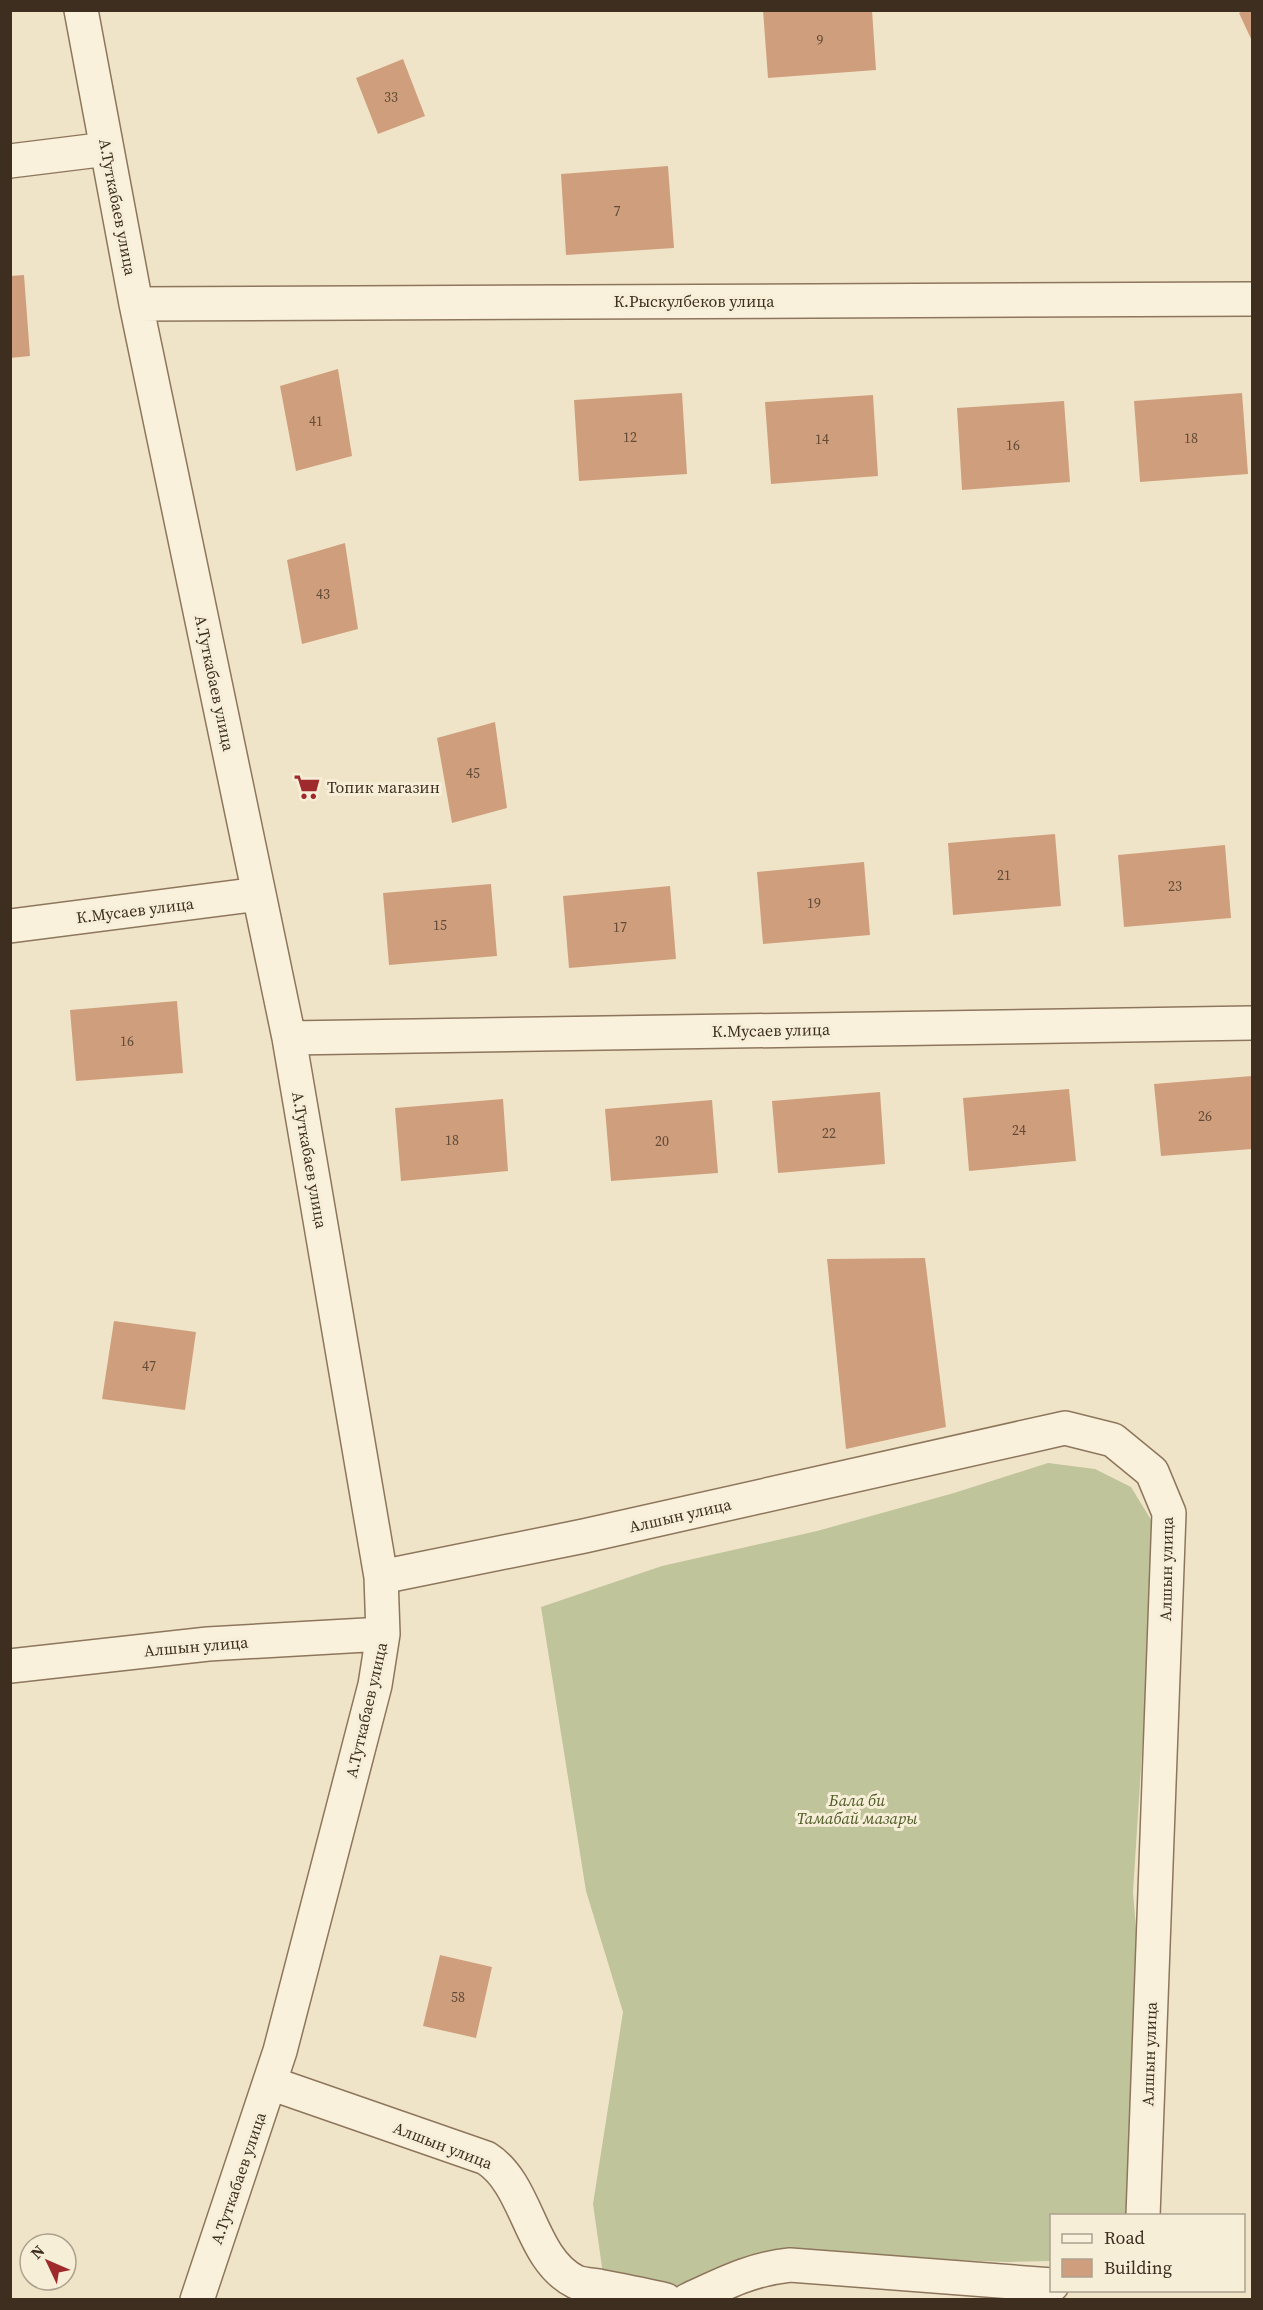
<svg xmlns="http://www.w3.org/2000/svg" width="1263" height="2310" font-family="'Source Serif 4',serif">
<rect width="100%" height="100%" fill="#f0e4c8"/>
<path fill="#bfc49a" d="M1048,1463l47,6 36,18 22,36 -6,152 -14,217 16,194 -12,129 -85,1 -1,45 -43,1 -189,-7 -139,35 -76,-9 -11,-77 30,-192 -37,-121 -45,-284 121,-41 155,-35 137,-38z"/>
<path fill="#cf9f7d" d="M763,10h109l4,60 -108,8z
M1245,10h7v31l-13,-28z
M403,59l22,57 -47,18 -22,-56z
M668,166l6,82 -108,7 -5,-81z
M24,275l6,81 -20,2v-82z
M338,369l14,87 -56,15 -16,-85z
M682,393l5,81 -108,7 -5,-81z
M1242,393l6,81 -108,8 -6,-81z
M873,395l5,81 -107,8 -6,-82z
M1064,401l6,81 -108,8 -5,-82z
M345,543l13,86 -56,15 -15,-84z
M495,722l12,86 -55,15 -15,-85z
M1055,834l6,72 -108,9 -5,-72z
M1225,845l6,73 -107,9 -6,-72z
M864,862l6,73 -107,9 -6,-72z
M491,884l6,72 -108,9 -6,-72z
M670,886l6,73 -107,9 -6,-72z
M177,1001l6,72 -107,8 -6,-71z
M1252,1076v73l-91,7 -7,-72z
M1069,1089l7,72 -107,10 -6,-73z
M880,1092l5,72 -107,9 -6,-72z
M503,1099l5,72 -107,10 -6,-73z
M712,1100l6,73 -107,8 -6,-72z
M925,1258l21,169 -100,22 -19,-190z
M114,1321l82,11 -11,78 -83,-11z
M440,1955l52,12 -16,71 -53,-12z"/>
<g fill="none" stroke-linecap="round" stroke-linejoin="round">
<g stroke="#8d765c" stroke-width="36">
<path id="minor" d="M81,10l55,294 153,734 92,539 2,57 -8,51 -95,366 -83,249
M10,161l97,-12
M136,304l1116,-5
M10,926l249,-32
M289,1038l963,-15
M381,1577l203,-41 481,-108 48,12 39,32 17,41 -26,703
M10,1666l198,-22 175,-10
M270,2083l216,75c43,27 43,101 90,124 8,3 19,3 27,5 21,4 42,8 63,13
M688,2300c35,-16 63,-31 102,-35l262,20"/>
</g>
<use href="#minor" stroke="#faf1dc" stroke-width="33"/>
</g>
<defs>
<g id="supermarket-bare" transform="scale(2.07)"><path d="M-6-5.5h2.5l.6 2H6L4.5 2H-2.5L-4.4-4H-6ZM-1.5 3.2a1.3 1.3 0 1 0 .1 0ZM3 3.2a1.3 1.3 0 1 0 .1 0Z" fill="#9e2a2b" stroke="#f7eed8" stroke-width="2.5" paint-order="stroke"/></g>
</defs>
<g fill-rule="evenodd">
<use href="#supermarket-bare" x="307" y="787"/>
</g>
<g text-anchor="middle" stroke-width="6" stroke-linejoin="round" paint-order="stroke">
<g font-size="14" fill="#624a37">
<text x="820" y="45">9</text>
<text x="391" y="102">33</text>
<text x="617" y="216">7</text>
<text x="316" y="426">41</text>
<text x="630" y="442">12</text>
<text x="1191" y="443">18</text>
<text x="822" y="444">14</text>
<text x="1013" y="450">16</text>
<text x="323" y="599">43</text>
<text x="473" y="778">45</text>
<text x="1004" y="880">21</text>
<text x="1175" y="891">23</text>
<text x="814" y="908">19</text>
<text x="440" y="930">15</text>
<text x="620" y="932">17</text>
<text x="127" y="1046">16</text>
<text x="1205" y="1121">26</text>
<text x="1019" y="1135">24</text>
<text x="829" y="1138">22</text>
<text x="452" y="1145">18</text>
<text x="662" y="1146">20</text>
<text x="149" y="1371">47</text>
<text x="458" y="2002">58</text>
</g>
<g font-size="16" fill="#3d2e20" stroke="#f7eed8">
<text transform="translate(118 207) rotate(79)" y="6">А.Туткабаев улица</text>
<text x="694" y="307">К.Рыскулбеков улица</text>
<text transform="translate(215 683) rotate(78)" y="6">А.Туткабаев улица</text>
<text transform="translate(135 910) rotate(-7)" y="6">К.Мусаев улица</text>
<text transform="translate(771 1030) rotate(-1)" y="6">К.Мусаев улица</text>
<text transform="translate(310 1160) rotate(80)" y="6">А.Туткабаев улица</text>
<text transform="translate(680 1515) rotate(-13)" y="6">Алшын улица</text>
<text transform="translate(1166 1569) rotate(-89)" y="6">Алшын улица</text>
<text transform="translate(196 1646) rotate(-5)" y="6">Алшын улица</text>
<text transform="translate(366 1710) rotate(-77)" y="6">А.Туткабаев улица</text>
<text transform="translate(1149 2054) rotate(-88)" y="6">Алшын улица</text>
<text transform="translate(443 2145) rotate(21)" y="6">Алшын улица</text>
<text transform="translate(238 2178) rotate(-71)" y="6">А.Туткабаев улица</text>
</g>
<g font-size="16" fill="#3d2e20" stroke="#f7eed8" text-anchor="start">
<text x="327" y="793">Топик магазин</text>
</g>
<g font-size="16" font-style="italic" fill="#4d5a26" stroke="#f7eed8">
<text x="857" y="1806">Бала би<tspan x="857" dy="18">Тамабай мазары</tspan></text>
</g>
</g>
<rect width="1263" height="2310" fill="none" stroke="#3d2e20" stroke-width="24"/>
<rect x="1050" y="2214" width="195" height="78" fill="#f7eed8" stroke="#ada18e" stroke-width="1.5"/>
<rect x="1062" y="2234" width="30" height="9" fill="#faf1dc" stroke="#ada18e" stroke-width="1.5"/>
<text x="1104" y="2244" font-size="18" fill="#3d2e20">Road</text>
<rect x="1062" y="2259" width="30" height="18" fill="#cf9f7d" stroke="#ada18e" stroke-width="1.5"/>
<text x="1104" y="2274" font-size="18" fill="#3d2e20">Building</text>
<g transform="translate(48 2262) rotate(314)"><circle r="28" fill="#f7eed8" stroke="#ada18e" stroke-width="1.5"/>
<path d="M0-4.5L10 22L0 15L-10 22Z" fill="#9e2a2b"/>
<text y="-9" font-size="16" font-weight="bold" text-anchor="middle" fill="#3d2e20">N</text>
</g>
</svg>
